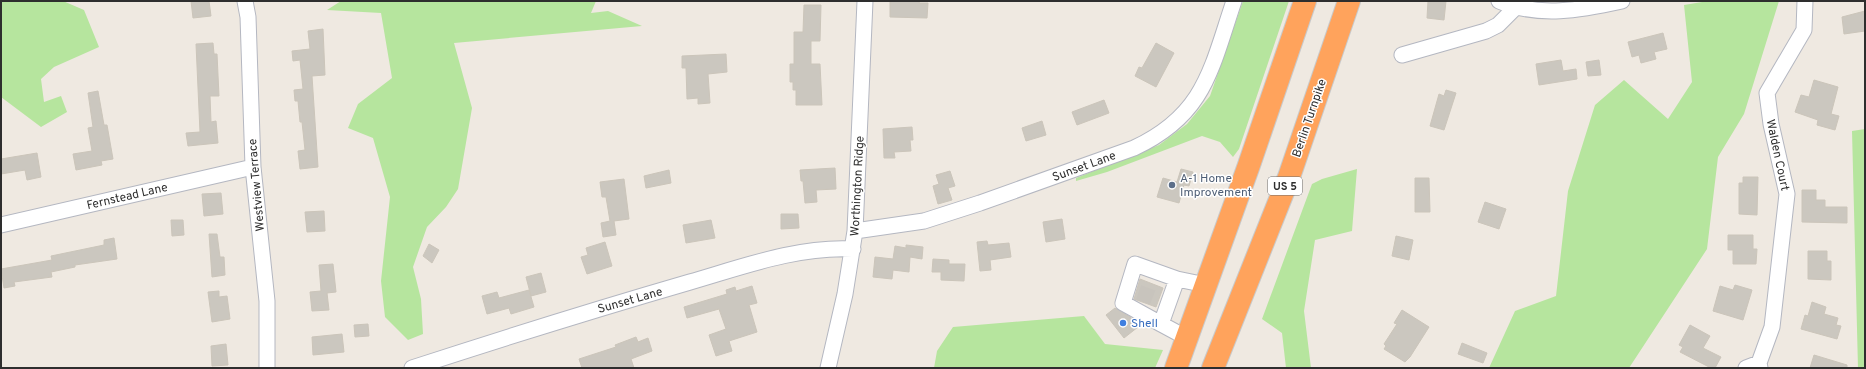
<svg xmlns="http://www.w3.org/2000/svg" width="1866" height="369" font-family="Overpass,sans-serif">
<rect width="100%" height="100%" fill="#efe9e1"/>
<path fill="#b6e59e" d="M1,1h62l21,9 15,37 -45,20 -13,12 3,23 17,-6 6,16 -26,15 -40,-30z
M341,1h255l-5,12 17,-2 34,15 -188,17 18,65 -14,81 -12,18 -19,20 -14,40 8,32 2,35 -15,6 -23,-23 -4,-36 9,-84 -17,-59 -25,-10 10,-24 34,-26 -11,-65 -54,-3z
M1243,1h46l-50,148 -6,8 -13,-15 -18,-6 -95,36 -31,9v-3l83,-33 28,-21 23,-28z
M1708,1h71l-35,113 -26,43 -11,92 -78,119h-140l26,-57 41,-15 12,-105 27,-86 29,-25 44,39 24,-37 -8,-77z
M1865,129v239h-7l-6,-237z
M1357,169l-5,62 -37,9 -11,71 7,57h-25l-4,-35 -20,-14 50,-135 10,-5z
M1084,316l21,28 58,6 -8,18h-221l3,-17 16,-24z"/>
<path fill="#cbc7bf" stroke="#cbc5ba" d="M191,1h18l2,15 -18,2z
M895,1h25l-1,2h9l-1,15 -37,-1v-15z
M1428,1h18l-2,19 -17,-2z
M804,5h17l-1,36h-9v23h9l2,41h-26v-15h-3v-8h-3v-18h4v-32h9z
M1865,11v20l-21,3 -2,-17z
M323,29l2,46 -13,1 6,91 -18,2 -2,-18 7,-1 -3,-28h-2l-2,-21h-3l-1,-11 9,-1 -3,-29 -7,1 -1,-10 18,-2 -2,-18z
M1663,33l4,16 -13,3 2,7 -15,4 -2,-8 -7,2 -4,-15z
M213,43l1,11h3l2,42h-9l1,26 5,-1 2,22 -30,3 -2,-13 14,-1 -4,-88z
M1156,43l18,10 -18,34 -21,-11 4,-9 3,1z
M726,54l1,18 -19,2 2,29 -12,1v-6l-11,1 -1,-31h-4v-12z
M1561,60l2,11 13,-2 1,10 -38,6 -3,-21z
M1599,60l2,15 -13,1 -2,-14z
M1814,80l24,7 -7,27 8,2 -4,14 -18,-5 1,-5 -23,-8 6,-17 8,2z
M1446,90l10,3 -12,37 -14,-4 9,-32 5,2z
M98,91l6,34h3l6,34 -12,2 1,4 -26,5 -3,-16 19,-3 -4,-23 5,-1 -5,-34z
M1104,100l5,13 -32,12 -5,-13z
M1042,121l4,14 -20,6 -4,-13z
M912,127l1,13h-3l1,11 -17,1 1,6h-11l-1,-29z
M37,153l4,24 -14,3 -2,-10 -24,4v-15z
M835,168l1,21 -20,1 1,12 -12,1 -2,-22h-2l-1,-11z
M1181,169l12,3 -4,14 -5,-1 -5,18 -22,-6 6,-19 14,4z
M669,170l2,13 -25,5 -2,-12z
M950,171l5,15 -7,2 4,12 -14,4 -5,-18 6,-2 -3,-9z
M1743,177h15l-1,38 -18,-1v-31h4z
M1415,178h14l1,34h-15z
M624,179l5,40 -15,2 2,14 -13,2 -2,-14 9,-2 -4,-24h-4l-2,-15z
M1802,190h14v10h9v7h22v16l-45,-1z
M221,193l2,21 -19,2 -2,-22z
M1485,202l21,7 -7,20 -21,-7z
M324,211l1,20 -18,1 -2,-20z
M781,214h17l1,14 -18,1z
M1062,219l3,20 -19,3 -3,-20z
M171,220h12l1,15 -12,1z
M711,220l4,18 -29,5 -3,-18z
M209,234h8l3,23h4l1,18 -13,2z
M1728,235h25v14h4l-1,15h-23v-14h-5z
M1396,236l17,4 -4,20 -17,-4z
M114,238l3,21 -42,6v2l-24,5 1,5 -38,5 1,4 -11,2 -3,-19 51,-9 -1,-4 53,-11v-5z
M987,241l1,4 21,-2 2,14 -21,3 1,10 -11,1 -3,-29z
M605,242l7,24 -25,8 -6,-17 7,-2 -2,-7z
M429,244l10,6 -7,13 -9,-7z
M906,245l17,2 -1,12 -12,-2 -1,15 -16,-2 -1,9 -19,-2 2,-20 18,2 2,-13 11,2z
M1808,251h19v10h4v19l-23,-1z
M933,259l16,1v4h16l-1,17 -23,-1v-8h-9z
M333,264l3,28 -9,1 2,17 -17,1 -2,-19 11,-1 -2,-26z
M541,273l5,19 -15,4 -5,-19z
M1140,279l23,9 -7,19 -22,-8z
M1735,285l17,5 -9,30 -30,-9 7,-25 13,4z
M752,286l5,17 -8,2 8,27 -28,9 3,10 -16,5 -7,-21 17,-6 -7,-20 -32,9 -3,-11 43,-13 -1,-4 9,-3 1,4z
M529,290l5,17 -23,7 -2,-6 -22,6 -5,-18 15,-4 2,6z
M219,291v6l8,-1 3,23 -18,3 -4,-30z
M1812,302l14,5 -2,7 14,4 -2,7 5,1 -4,13 -36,-10 4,-14 3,1z
M1115,308l15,9 8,10 -14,11 -18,-23z
M1402,310l27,17 -19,30 -5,5 -21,-13 2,-3 -2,-2 13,-20 -3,-1z
M368,324l1,12 -14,1 -1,-12z
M1690,325l20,11 -7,12 18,9 -6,11h-4l-31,-16 3,-5 -4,-2z
M342,334l2,18 -31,3 -1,-18z
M636,337l2,5 10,-4 4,13 -21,8 3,9h-52l-3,-9 37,-12 -1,-2z
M1462,343l25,10 -4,10 -25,-9z
M226,344l2,21 -16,1 -1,-20z
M1814,355l33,10v3h-37z"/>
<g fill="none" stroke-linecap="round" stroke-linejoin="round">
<path stroke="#c8c4bd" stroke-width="15" stroke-dasharray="15 8" stroke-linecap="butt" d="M1143,302l7,-19"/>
<g stroke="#b4b7c1" stroke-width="17">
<path id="minor" d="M245,1l3,16 5,150 14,134v67
M1499,1c40,17 82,9 123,0
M1402,55l84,-24 12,-6 18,-18
M1,225l252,-58
M855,231l69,-10 56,-18 154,-55c71,-33 77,-79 100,-147
M1161,324l-38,-21 12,-39 42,15
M1187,338l-26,-14 16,-45 29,6
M1759,363l13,-36 15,-133 -16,-70 -4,-31 37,-63 1,-29
M412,368c92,-30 185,-59 278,-86 52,-15 108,-36 163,-33
M828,368l17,-74 10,-63 10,-230
M1746,368l13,-5 1,5"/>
</g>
<g stroke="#c9c9c9" stroke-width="24">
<path id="highway" d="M1176,368l73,-203 56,-164
M1213,368l76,-191 60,-176"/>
</g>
<use href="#minor" stroke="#fff" stroke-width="15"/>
<use href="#highway" stroke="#ffa35c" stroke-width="22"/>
</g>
<circle fill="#5c6f8a" stroke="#fff" stroke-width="1.5" cx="1172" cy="185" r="4"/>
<circle fill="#3f7fe0" stroke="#fff" stroke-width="1.5" cx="1123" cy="323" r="4"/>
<g text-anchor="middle" stroke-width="3" stroke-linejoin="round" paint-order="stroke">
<rect fill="#fff" stroke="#6d6d6d" stroke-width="1" x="1268" y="177" width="34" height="18" rx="3"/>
<g font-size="11" font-weight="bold" fill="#2e2e2e">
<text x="1285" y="190">US 5</text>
</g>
<g font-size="12" fill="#2e2e2e" stroke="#fff">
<text transform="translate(1309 118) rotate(-71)" y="4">Berlin Turnpike</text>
<text transform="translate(1778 155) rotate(78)" y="4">Walden Court</text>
<text transform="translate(1084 166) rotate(-20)" y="4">Sunset Lane</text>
<text transform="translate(256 185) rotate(-95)" y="4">Westview Terrace</text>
<text transform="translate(857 186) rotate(-87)" y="4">Worthington Ridge</text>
<text transform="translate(127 196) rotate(-13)" y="4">Fernstead Lane</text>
<text transform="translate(630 300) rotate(-16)" y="4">Sunset Lane</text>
</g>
<g font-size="12" fill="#4e5e75" stroke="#fff" text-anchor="start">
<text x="1180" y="182">A-1 Home<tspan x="1180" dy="14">Improvement</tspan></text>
</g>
<g font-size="12" fill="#366cbe" stroke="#fff" text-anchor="start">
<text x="1131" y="327">Shell</text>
</g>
</g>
<rect width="1866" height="369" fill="none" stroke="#2e2e2e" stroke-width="4"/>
</svg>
